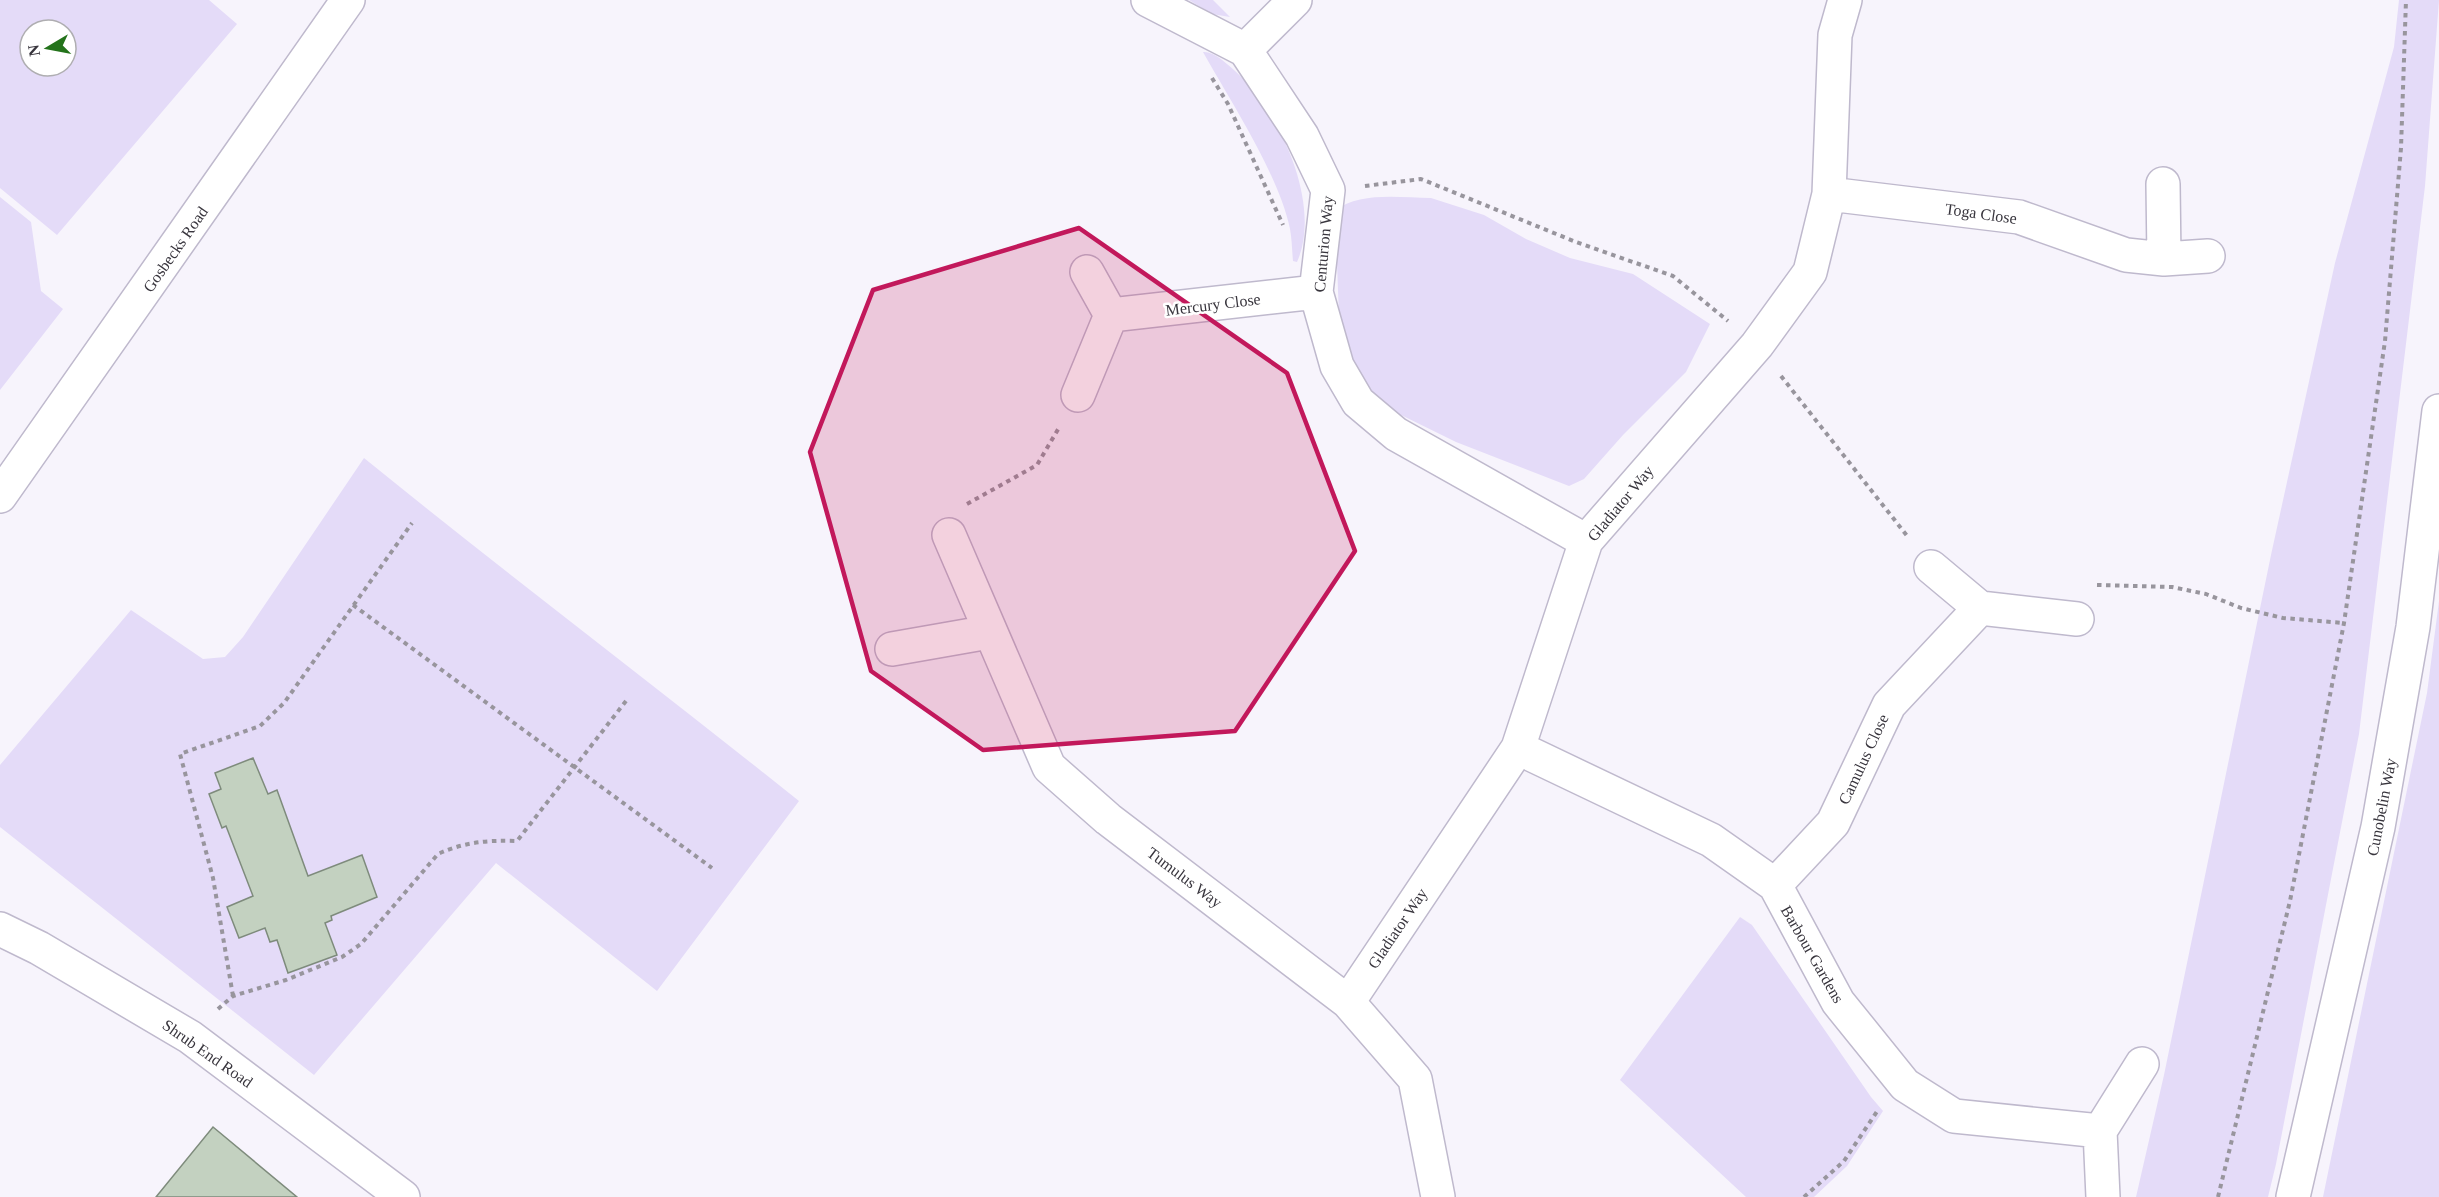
<svg xmlns="http://www.w3.org/2000/svg" width="2439" height="1197" font-family="'Times New Roman',serif">
<rect width="100%" height="100%" fill="#f7f4fc"/>
<path fill="#e4dbf8" fill-rule="evenodd" d="M0,0h209l28,24 -180,211 -57,-47zM30,30h36v36h-36z
M1189,0h24l17,17 -18,-3z
M2399,0h40l-14,186 -66,548 -83,430 -8,33h-132l28,-122 107,-520 64,-292 59,-216z
M1203,52c11,-1 23,11 31,18 45,40 89,134 63,192l-4,-1c-1,-10 -1,-21 -3,-32 -11,-54 -59,-127 -87,-177z
M0,197l31,25 10,69 22,18 -63,81z
M1431,198l53,17 42,24 44,19 63,16 77,50 -24,48 -63,63 -39,44 -15,7 -113,-44 -61,-30 -34,-31 -14,-27 -8,-37 -4,-106c24,-20 66,-13 96,-13z
M364,458c144,117 291,228 435,343l-142,190 -161,-128 -182,212 -314,-248v-62l131,-155 72,49 22,-2 18,-20z
M2439,601v596h-116l104,-504z
M1740,917l12,8 119,172 12,14 -36,55 -33,31h-68l-126,-117z"/>
<path fill="#c3d1c0" stroke="#7e8b7c" stroke-width="1.5" d="M253,758l15,36 9,-4 31,86 54,-21 15,42 -46,19 1,4 -7,3 12,32 -49,18 -11,-33 -7,2 -5,-14 -26,10 -12,-31 26,-11 -27,-70 -4,2 -13,-34 12,-5 -6,-16z
M213,1127l84,70h-141z"/>
<g fill="none" stroke-linecap="round" stroke-linejoin="round">
<g stroke="#bfb9cd" stroke-width="36">
<path id="street" d="M1148,0l97,50 57,86 26,54 -12,102 21,74 21,36 38,32 190,107
M1245,50l50,-50
M2163,184l1,75
M1829,194l190,23 107,38 38,4 44,-3
M1087,272l24,43
M1078,395l33,-80 205,-23
M949,535l100,232 59,52 240,183 67,77 23,118
M1931,567l49,41
M892,649l97,-17
M1518,748l193,92 64,45 63,117 67,83 49,31 146,15 42,-67
M1775,885l58,-62 56,-118 91,-97 97,11
M1348,1002l170,-254 68,-207 171,-196 53,-73 19,-78 6,-159 10,-35
M2100,1131l3,66"/>
</g>
<g stroke="#bfb9cd" stroke-width="36">
<path id="secondary" d="M0,496l348,-496
M0,929l39,19 151,89 213,160
M2293,1197l85,-370 35,-200 26,-216"/>
</g>
<path stroke="#98959d" stroke-width="4" stroke-dasharray="4.5 4.5" stroke-linecap="butt" d="M1212,78l16,26 55,121
M1365,186l56,-7 155,63 97,34 55,45
M1781,376l127,161
M967,504l70,-39 23,-39
M2097,585l75,2 34,7 35,14 42,10 61,5
M353,605l359,263
M233,996l-20,-118 -33,-124 80,-28 24,-23 128,-180
M218,1009l15,-13 53,-16 56,-23 19,-13 77,-90c26,-12 50,-14 79,-13l109,-140
M1804,1197l40,-36 34,-51
M2218,1197l72,-296 54,-278 41,-282 16,-193 5,-148"/>
<use href="#street" stroke="#fff" stroke-width="33"/>
<use href="#secondary" stroke="#fff" stroke-width="33"/>
</g>
<path fill="#c2185b" fill-opacity="0.2" stroke="#c2185b" stroke-width="4.5" stroke-linejoin="round" d="M1079,228l208,145 68,178 -120,180 -252,19 -112,-79 -61,-219 63,-162z"/>
<g text-anchor="middle" stroke-width="5" stroke-linejoin="round" paint-order="stroke">
<g font-size="16" fill="#38353d" stroke="#fff">
<text transform="translate(1981 213) rotate(8)" y="6">Toga Close</text>
<text transform="translate(1323 244) rotate(-85)" y="6">Centurion Way</text>
<text transform="translate(175 249) rotate(-55)" y="6">Gosbecks Road</text>
<text transform="translate(1213 304) rotate(-7)" y="6">Mercury Close</text>
<text transform="translate(1620 503) rotate(-50)" y="6">Gladiator Way</text>
<text transform="translate(1863 759) rotate(-65)" y="6">Camulus Close</text>
<text transform="translate(2381 807) rotate(-79)" y="6">Cunobelin Way</text>
<text transform="translate(1185 877) rotate(37)" y="6">Tumulus Way</text>
<text transform="translate(1397 928) rotate(-56)" y="6">Gladiator Way</text>
<text transform="translate(1813 954) rotate(60)" y="6">Barbour Gardens</text>
<text transform="translate(208 1053) rotate(35)" y="6">Shrub End Road</text>
</g>
</g>
<g transform="translate(48 48) rotate(260)"><circle r="28" fill="#ffffff" stroke="#afaeb1" stroke-width="1.5"/>
<path d="M0-4.5L10 22L0 15L-10 22Z" fill="#24731b"/>
<text y="-9" font-size="16" font-weight="bold" text-anchor="middle" fill="#38353d">N</text>
</g>
</svg>
